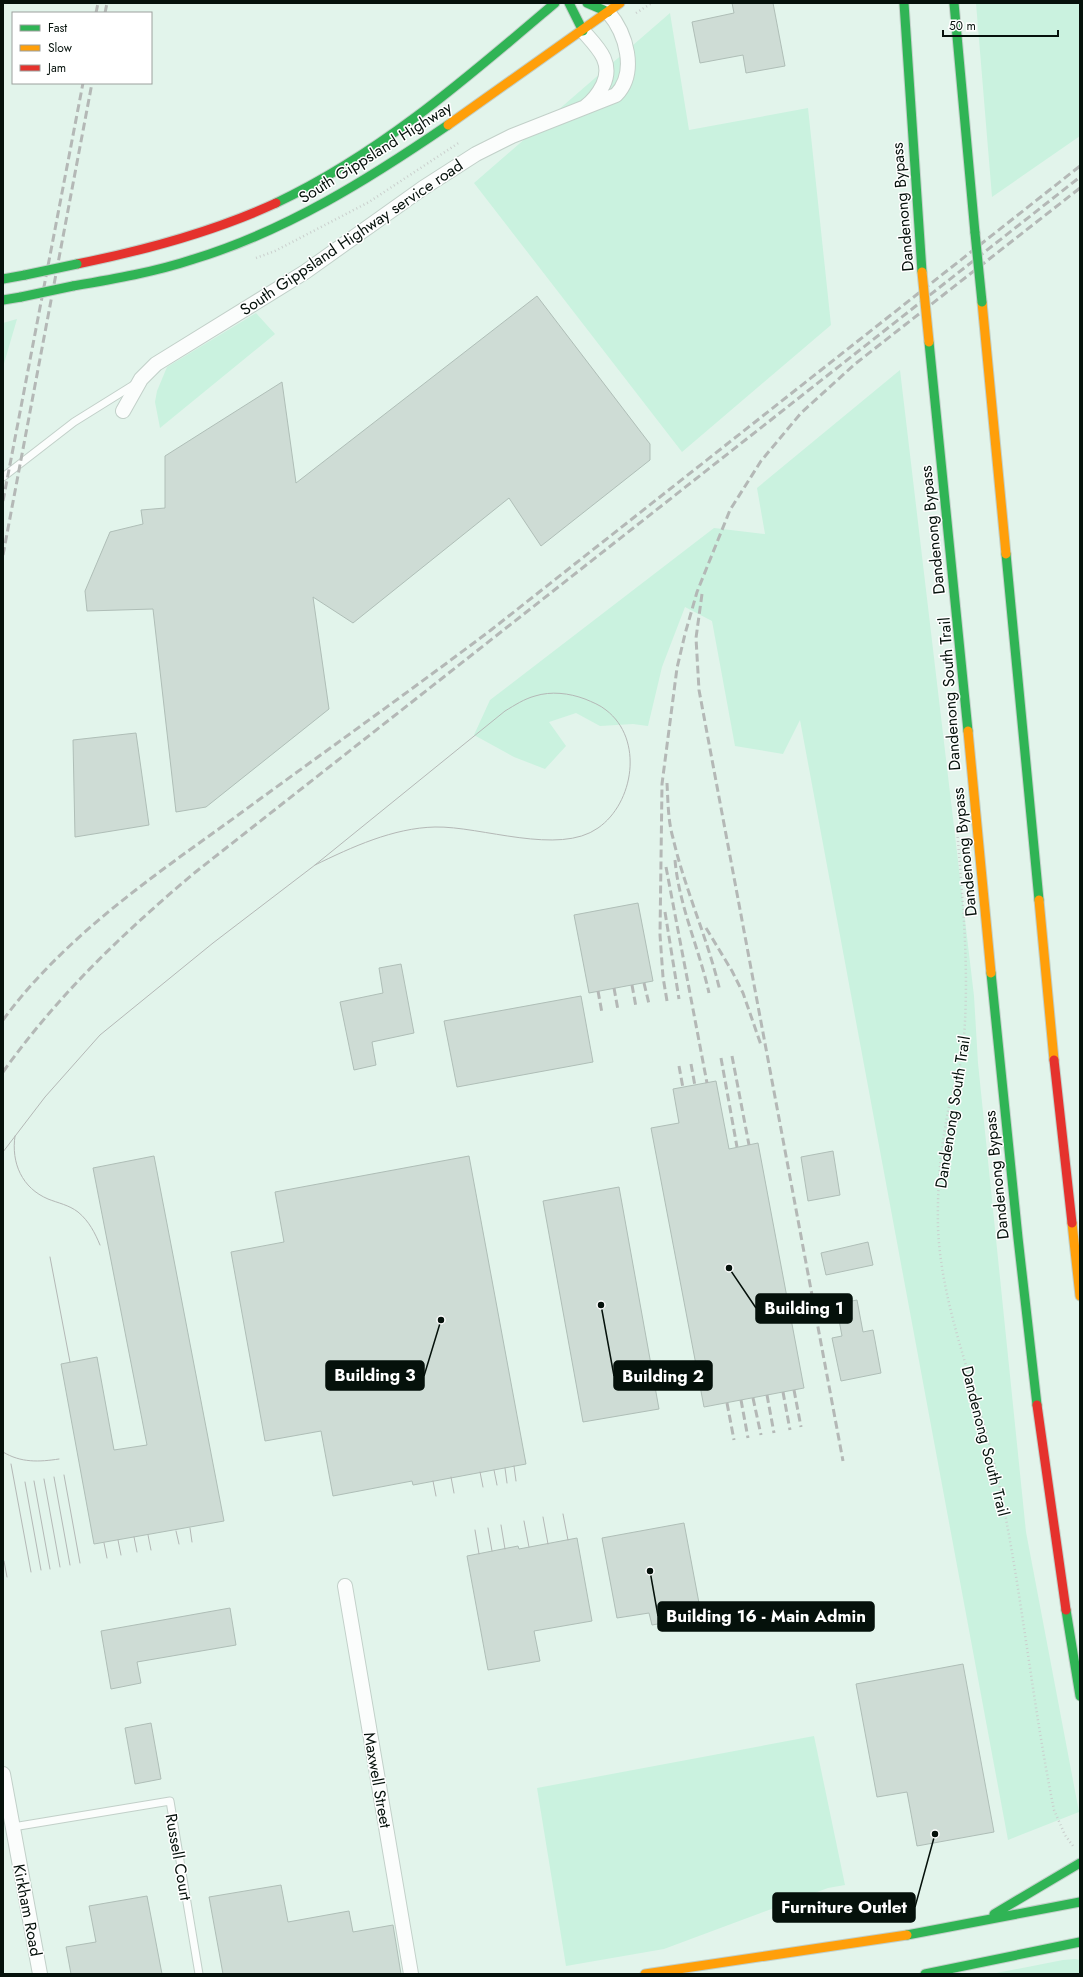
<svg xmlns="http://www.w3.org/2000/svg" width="1083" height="1977" font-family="Jost,sans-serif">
<rect width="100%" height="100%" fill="#e2f4eb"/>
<path fill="#caf2df" d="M976,3h104v133l-88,61z
M670,13l19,117 119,-22 23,217 -149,127 -208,-269z
M256,313l19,21 -115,94 -5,-26 2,-11 10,-24z
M17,319l-14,48v-44z
M900,370l74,626 4,67 48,469 53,280 -71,28 -208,-1120 -17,34 -48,-8 -23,-125 -27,-14 -23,60 -14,59 -15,-2 -33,2 -24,-13 -27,9 17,24 -21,23 -31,-12 -40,-22 16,-35 224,-172 51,6 -8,-46z
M814,1736l31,149 -17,3 -164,61 -98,17 -29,-178z
M1075,1959l5,1v14h-89l72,-14z"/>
<path fill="#cedcd5" stroke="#afbeb7" d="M732,3h41l12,63 -39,7 -3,-18 -43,8 -8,-41 42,-9z
M537,296l113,148v16l-109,86 -32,-48 -156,125 -40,-26 16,112 -123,98 -30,5 -23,-203 -66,2 -2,-20 25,-59 33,-8 -2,-14 24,-2v-52l117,-74 14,101z
M136,733l13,92 -74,12 -2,-97z
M638,903l15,78 -64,12 -15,-78z
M401,964l13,69 -42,9 4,23 -22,5 -14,-68 43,-9 -4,-25z
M581,996l12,66 -136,25 -13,-66z
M716,1081l13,68 29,-6 46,245 -100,19 -53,-279 28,-5 -6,-34z
M833,1151l7,44 -32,6 -7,-44z
M154,1156l70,365 -130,23 -33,-180 36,-7 17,93 33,-5 -54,-277z
M469,1156l57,308 -113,21 -1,-4 -79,15 -12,-65 -56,10 -34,-189 53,-10 -9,-50z
M619,1187l40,222 -76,13 -40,-221z
M868,1242l5,23 -47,10 -5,-22z
M857,1300l6,32 10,-2 8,43 -40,8 -9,-43 10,-2 -6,-32z
M684,1523l15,80 -33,6 3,13 -17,3 -3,-12 -32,5 -15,-80z
M577,1538l15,83 -58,10 6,30 -52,9 -21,-114 51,-10 1,3z
M230,1608l6,37 -99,17 4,21 -30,6 -10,-58z
M963,1664l31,168 -77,14 -10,-54 -30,5 -21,-113z
M151,1723l10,56 -26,5 -10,-56z
M281,1885l7,37 61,-11 4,21 40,-7 8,49h-178l-14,-77z
M147,1896l15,78h-91l-5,-27 30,-5 -7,-36z"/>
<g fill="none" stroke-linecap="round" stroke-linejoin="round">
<g stroke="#c2d0c9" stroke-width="9">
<path id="lane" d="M3,477l71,-55 61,-38
M13,1827l157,-26 29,173"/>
</g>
<g stroke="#c2d0c9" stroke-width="16">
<path id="street" d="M583,31c14,16 31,31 20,54 -4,8 -10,16 -18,22
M123,411l18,-32 15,-15 149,-92 118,-84 53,-34 36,-18 104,-41c22,-23 10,-62 -8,-83
M345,1586l66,388
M3,1774l37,200"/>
</g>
<g stroke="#c2d0c9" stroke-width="11">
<path id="fast" d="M569,3l14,28
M587,3l21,9
M904,3l18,269
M954,3l21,230
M276,203c104,-49 192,-126 279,-200
M3,279l22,-4
M73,286c41,-7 82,-14 121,-27 92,-28 175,-80 254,-134
M3,300l18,-3
M929,342l39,389
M1006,554l33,346
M991,973l27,265 19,167
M1066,1610l14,86
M994,1914l86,-51
M907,1935l173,-33
M925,1974l155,-32"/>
</g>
<g stroke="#c2d0c9" stroke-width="11">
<path id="slow" d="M448,125l172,-122
M982,302l24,252
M968,731l23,242
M1039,900l15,160
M1072,1223l8,73
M645,1974l262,-39"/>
</g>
<g stroke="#c2d0c9" stroke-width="11">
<path id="jam" d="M77,264c69,-14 136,-32 199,-61
M1054,1060l18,163
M1037,1405l29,205"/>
</g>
<path stroke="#cacfcd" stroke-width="2.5" stroke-dasharray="1 3" stroke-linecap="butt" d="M636,13l16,-10
M256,258l19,-7 94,-49 91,-60
M957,829c6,74 13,146 6,220 -2,18 -9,36 -13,53 -9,41 -13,84 -12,125 3,85 44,174 61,257 23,108 33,218 55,326l11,25 8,11"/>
<use href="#lane" stroke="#fbfdfc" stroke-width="7"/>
<use href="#street" stroke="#fbfdfc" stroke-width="14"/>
<use href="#fast" stroke="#30b455" stroke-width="9"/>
<use href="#slow" stroke="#ff9f0a" stroke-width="9"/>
<use href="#jam" stroke="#e5322d" stroke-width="9"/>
<path stroke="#b4b8b6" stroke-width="1" d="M15,1136c-4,27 7,52 33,63 10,4 21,6 30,13 11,9 17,21 22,33
M3,1152l42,-55 55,-62 113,-92 102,-78 190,-154c10,-6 19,-12 30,-15 16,-5 34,-3 50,3 7,3 15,6 21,11 38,29 28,93 -8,118 -39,28 -117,-2 -163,-1 -42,1 -83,20 -120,38
M50,1257l20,105
M3,1452c18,11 36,10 56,7
M11,1464l20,108
M514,1466l2,15
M505,1468l2,15
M494,1470l3,15
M480,1472l3,15
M64,1475l16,88
M54,1477l16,88
M451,1477l3,16
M44,1479l16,88
M34,1481l16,88
M433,1481l3,15
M25,1482l16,88
M563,1514l5,26
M543,1517l5,27
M524,1521l5,26
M501,1525l4,24
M190,1528l2,14
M488,1528l4,23
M475,1530l4,24
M176,1531l3,13
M148,1535l3,15
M134,1537l3,15
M118,1540l3,15
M104,1543l3,15
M4,1561l3,16"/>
<path stroke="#b4b8b6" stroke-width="3" stroke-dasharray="8 4" stroke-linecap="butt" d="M96,13l2,-10
M105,13l2,-10
M3,501l80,-418
M3,555l89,-472
M702,594l-6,44 3,52 144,771
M667,783c1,18 1,38 6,55 12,52 35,101 47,153
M675,860c4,46 24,88 34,133
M666,867l41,216
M665,912l14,87
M706,928l26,43 11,22 18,52
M644,983l5,21
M632,985l4,22
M614,988l4,22
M598,991l4,22
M667,1001l-4,-24 -3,-42 2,-151 15,-116 8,-34 12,-42 33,-82 31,-49 40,-48 54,-49 225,-176
M3,1020c61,-83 149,-143 231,-202 86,-63 172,-124 257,-188l589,-464
M732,1056l17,89
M721,1058l16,89
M691,1064l4,22
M679,1066l4,22
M3,1072c55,-77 118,-137 190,-198l887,-697
M794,1390l7,37
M783,1392l7,38
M767,1395l7,38
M753,1398l8,37
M741,1400l7,38
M727,1403l7,37"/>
<g stroke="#c2d0c9" stroke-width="11" stroke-linecap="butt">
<path id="fast-bridge" d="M975,233l7,69
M25,275l52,-11
M21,297l52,-11"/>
</g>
<g stroke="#c2d0c9" stroke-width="11" stroke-linecap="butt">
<path id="slow-bridge" d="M922,272l7,70"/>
</g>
<use href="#fast-bridge" stroke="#30b455" stroke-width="9"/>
<use href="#slow-bridge" stroke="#ff9f0a" stroke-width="9"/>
</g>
<g text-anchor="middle" stroke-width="3" stroke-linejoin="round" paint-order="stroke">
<g font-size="16" fill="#05110b" stroke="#fff">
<text transform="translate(375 152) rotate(-32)" y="6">South Gippsland Highway</text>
<text transform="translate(902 207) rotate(-95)" y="6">Dandenong Bypass</text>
<text transform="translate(351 237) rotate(-34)" y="6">South Gippsland Highway service road</text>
<text transform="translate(932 530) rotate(-96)" y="6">Dandenong Bypass</text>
<text transform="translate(949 694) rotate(-94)" y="6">Dandenong South Trail</text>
<text transform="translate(964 852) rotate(-96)" y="6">Dandenong Bypass</text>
<text transform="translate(952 1112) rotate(-81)" y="6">Dandenong South Trail</text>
<text transform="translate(996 1175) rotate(-96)" y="6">Dandenong Bypass</text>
<text transform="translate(986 1441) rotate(76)" y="6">Dandenong South Trail</text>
<text transform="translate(378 1780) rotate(80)" y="6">Maxwell Street</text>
<text transform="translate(179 1857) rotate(80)" y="6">Russell Court</text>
<text transform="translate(28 1910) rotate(79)" y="6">Kirkham Road</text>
</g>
</g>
<path fill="none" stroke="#05110b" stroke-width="1.5" d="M729 1268L756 1308M441 1320L424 1376M601 1305L614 1376M650 1571L658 1616M935 1834L915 1907"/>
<g fill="#05110b" stroke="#fff" stroke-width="1.5">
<circle cx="729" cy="1268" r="4"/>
<circle cx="441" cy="1320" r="4"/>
<circle cx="601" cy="1305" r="4"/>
<circle cx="650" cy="1571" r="4"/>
<circle cx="935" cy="1834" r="4"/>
</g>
<g fill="#05110b" stroke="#05110b" stroke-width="1.5">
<rect x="756" y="1294" width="96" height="29" rx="4"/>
<rect x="326" y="1361" width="98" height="29" rx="4"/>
<rect x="614" y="1361" width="98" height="29" rx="4"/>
<rect x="658" y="1602" width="216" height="29" rx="4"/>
<rect x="773" y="1893" width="142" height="29" rx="4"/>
</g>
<g font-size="17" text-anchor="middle" font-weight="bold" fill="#fff">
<text x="804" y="1314">Building 1</text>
<text x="375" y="1381">Building 3</text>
<text x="663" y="1382">Building 2</text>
<text x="766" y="1622">Building 16 - Main Admin</text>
<text x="844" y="1913">Furniture Outlet</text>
</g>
<rect width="1083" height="1977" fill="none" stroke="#05110b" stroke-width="8"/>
<rect x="12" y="12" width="140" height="72" fill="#ffffff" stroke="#9ba09d"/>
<rect x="20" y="25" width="20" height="6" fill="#30b455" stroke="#9ba09d"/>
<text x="48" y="32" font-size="12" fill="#05110b">Fast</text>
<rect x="20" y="45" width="20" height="6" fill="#ff9f0a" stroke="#9ba09d"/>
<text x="48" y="52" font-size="12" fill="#05110b">Slow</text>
<rect x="20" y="65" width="20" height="6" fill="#e5322d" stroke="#9ba09d"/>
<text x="48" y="72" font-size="12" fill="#05110b">Jam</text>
<path d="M943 30v6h115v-6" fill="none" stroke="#05110b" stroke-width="2"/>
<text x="949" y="30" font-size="12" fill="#05110b" stroke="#ffffff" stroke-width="3" paint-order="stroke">50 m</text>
</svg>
